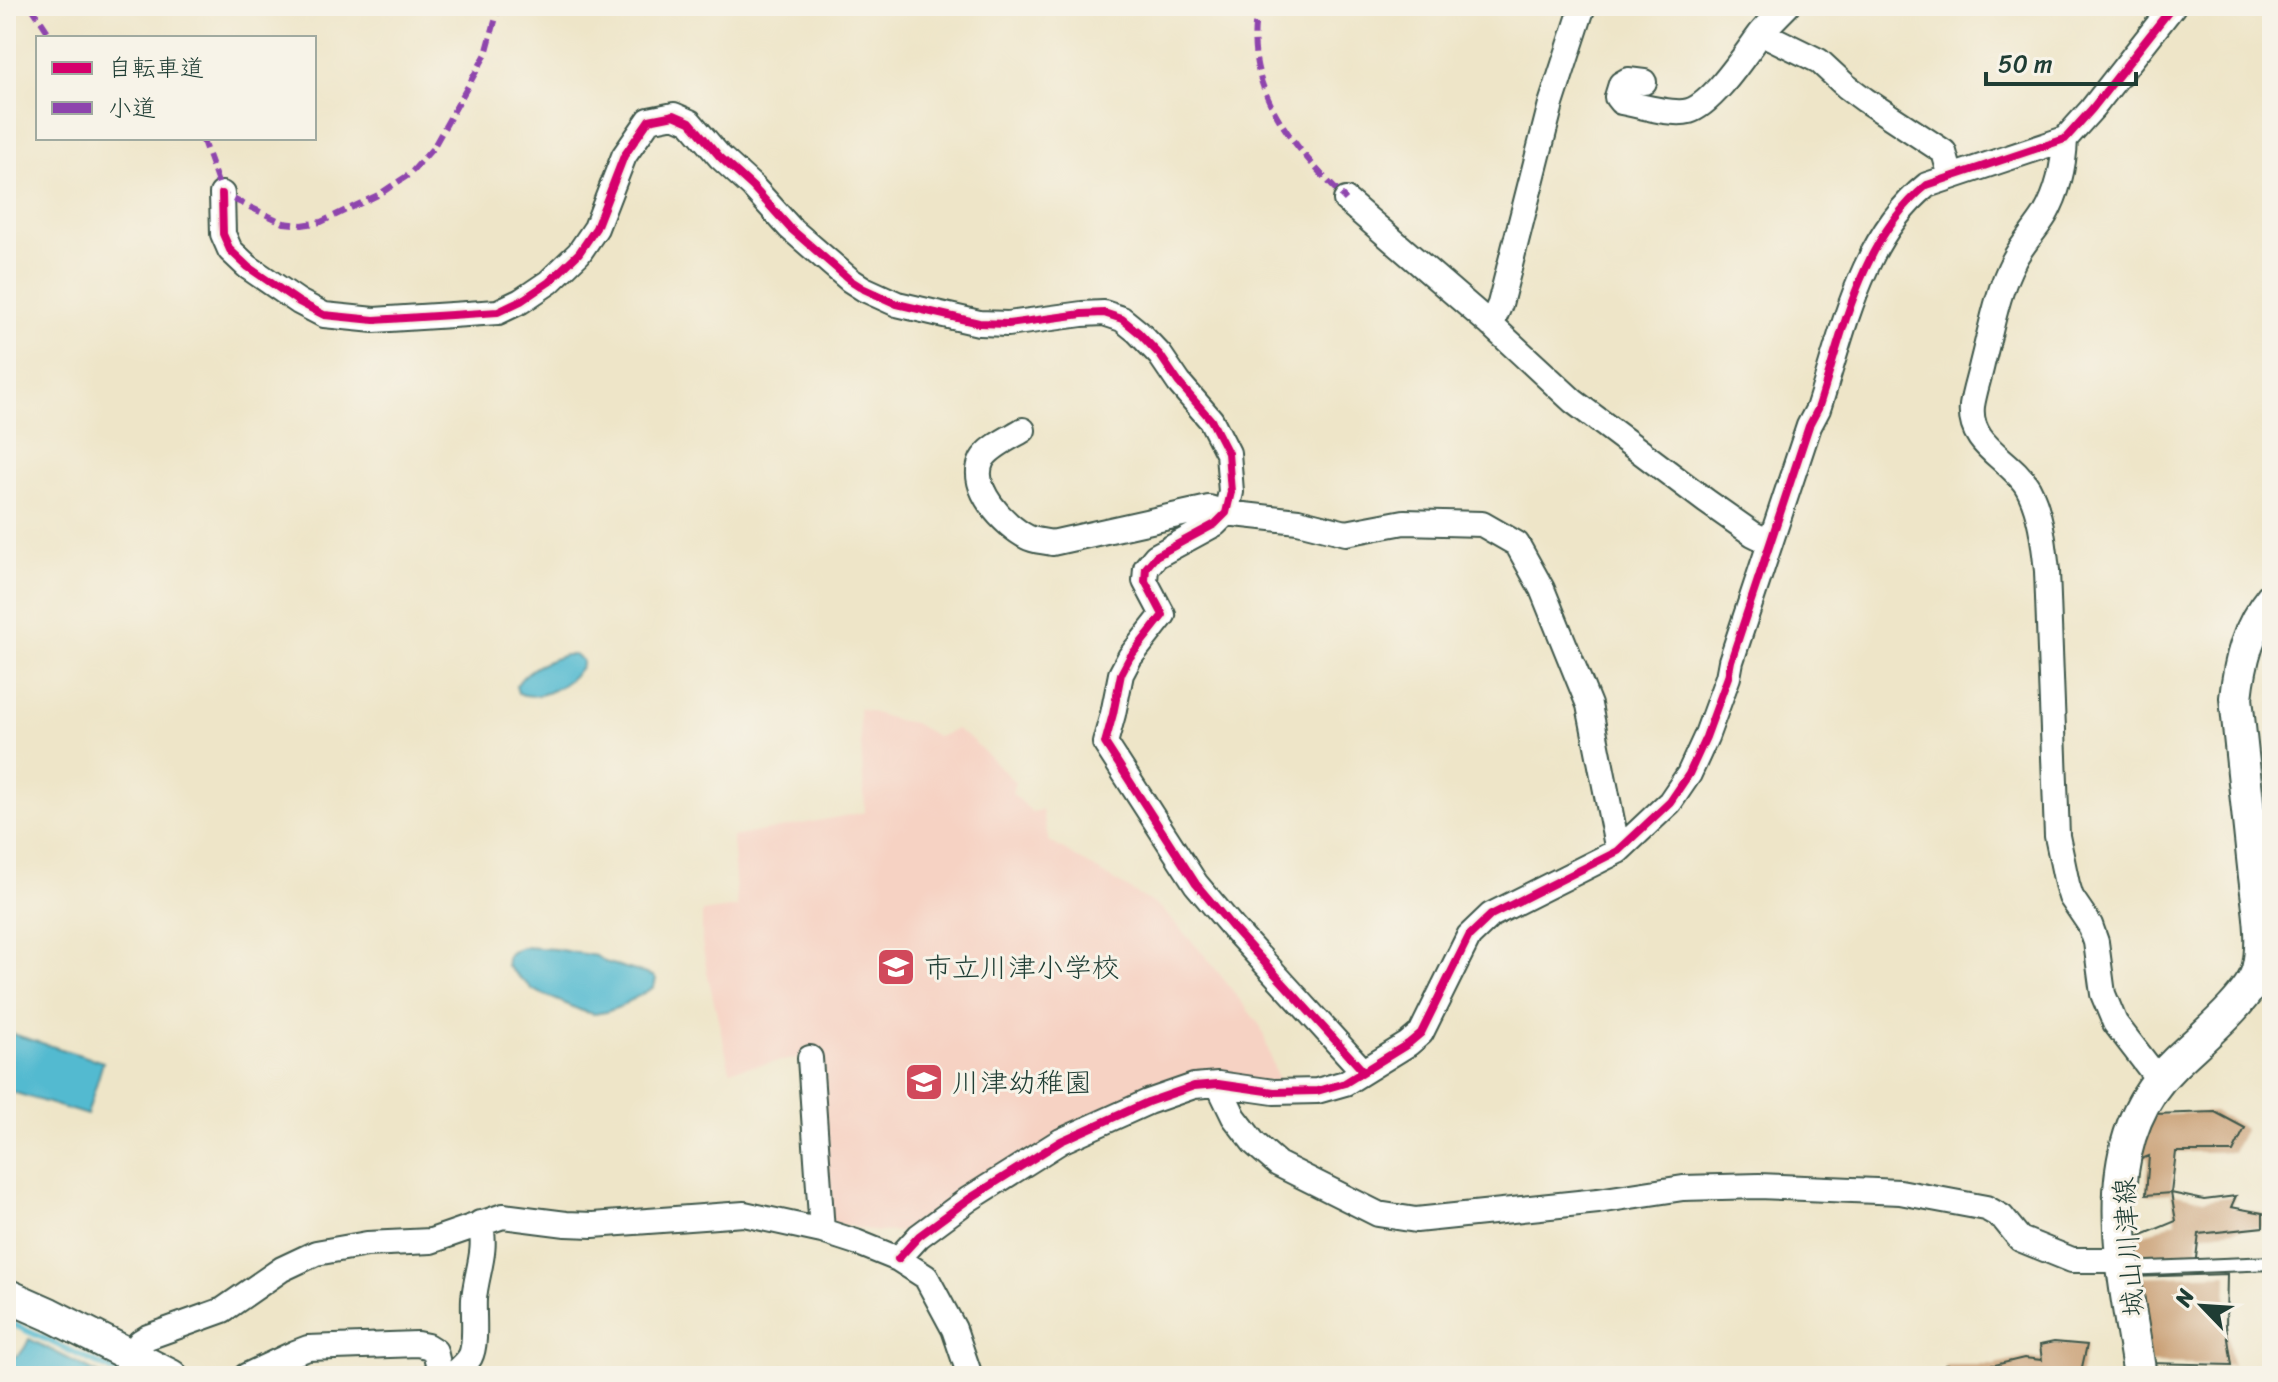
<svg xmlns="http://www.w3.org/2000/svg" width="2278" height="1382" font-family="Sriracha,'Klee One',sans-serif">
<rect width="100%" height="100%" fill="#f7f3e8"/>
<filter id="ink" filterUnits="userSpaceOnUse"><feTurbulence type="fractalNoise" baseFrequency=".0125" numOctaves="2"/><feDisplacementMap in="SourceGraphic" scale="16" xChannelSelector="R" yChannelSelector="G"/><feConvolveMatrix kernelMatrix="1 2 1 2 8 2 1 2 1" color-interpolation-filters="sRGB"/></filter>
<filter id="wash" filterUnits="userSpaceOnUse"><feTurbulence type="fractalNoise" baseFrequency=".006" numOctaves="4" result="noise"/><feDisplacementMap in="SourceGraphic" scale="32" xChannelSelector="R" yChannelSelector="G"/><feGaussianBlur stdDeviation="1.8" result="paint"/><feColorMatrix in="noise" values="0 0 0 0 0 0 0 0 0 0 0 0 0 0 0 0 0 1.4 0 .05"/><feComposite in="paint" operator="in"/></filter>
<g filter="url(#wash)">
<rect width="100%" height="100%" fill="#eee5c8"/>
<path fill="#f6d2c3" d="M859,708l37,12 18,3 24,14 18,-8 15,10 44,43 -3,11 20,19 10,-2 7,31 113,68 45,49 54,69 18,57 -64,-8 -305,155 -32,1 -44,-9 -6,-3 -12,-165 -86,15 -23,-98 -5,-29v-31l35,-5 -5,-70 133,-25z"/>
<path fill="#52bad0" stroke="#387c82" stroke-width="2" d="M565,655h9l8,5v6c-13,18 -42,37 -64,27l-2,-7c12,-19 29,-24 49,-31z
M522,947l32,2 42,7 9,6 48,14 3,3 -2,8 -35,20 -13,5 -12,2 -12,-3 -49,-21 -26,-24c-2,-12 5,-15 15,-19z
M6,1032l97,30 -16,53 -81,-25z
M29,1339l74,37h-97v-18c14,-1 18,-7 23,-19z"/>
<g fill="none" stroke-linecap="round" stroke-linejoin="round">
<path stroke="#52bad0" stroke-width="6" d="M6,1321l118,55"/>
</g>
<g id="blocks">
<path fill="#c79c71" d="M2215,1112l30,16 -12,24h-57l-5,41 -25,2 3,-39 -18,7 23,-49z
M2171,1193l33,7 32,-4 -5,11 32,6v14l-64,7 -4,32 -71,3 6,-29 46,-19z
M2227,1274l-1,52 6,39 -82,-2 -19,-86z
M2054,1342l33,3 -7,31h-133l-2,-11h50l29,-7 18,2 -2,-15z"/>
</g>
</g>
<g filter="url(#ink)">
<use href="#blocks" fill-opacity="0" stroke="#3e564a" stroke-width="2"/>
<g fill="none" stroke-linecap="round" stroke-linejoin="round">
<g stroke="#3e564a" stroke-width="16">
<path id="lane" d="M2124,1269l148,-6"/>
</g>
<g stroke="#3e564a" stroke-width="28">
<path id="street" d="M1763,31l7,6 49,24 27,25 19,14 79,52 7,25
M1644,82l-16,-2 -7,4 -4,13 4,5c18,3 51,14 68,9 24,-7 57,-58 72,-78 8,-9 17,-18 26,-27
M2065,139c-1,26 -7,53 -20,76 -9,15 -23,29 -31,45 -17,32 -23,70 -32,104 -3,14 -8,28 -10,42 -4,41 39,52 56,82 13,24 16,56 19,83l10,265 10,48 4,13 19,28 6,17 7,52 12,29 43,56
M222,194l1,40 7,16 18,17 51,35 25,13 50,5 124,-8 23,-11 28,-19 30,-29 17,-25 28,-72 25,-36 25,-5 16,7 30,35 33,30 37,41 60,52 14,9 33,15 82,19 29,1 74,-10 22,-1 18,6 16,13 22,23 19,28 32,37 17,33 3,39 -5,21 -11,11 -59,32 -10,12 -1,13 18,34 -33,42 -9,17 -8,40 -8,29 91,141 38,45 129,142
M1346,200l145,125 82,76 133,100 47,33 16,8
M1491,325l9,-21 51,-200 32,-98
M1023,430c-13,8 -34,17 -41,30 -14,28 23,66 45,77 7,4 17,4 25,6l157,-35 17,5 72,8 48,12 58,-11 78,2 35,20 25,45 47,116 29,146
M810,1058l12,173
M1218,1084l16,33 20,26 24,21 100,50 38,6 182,-19 85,-13 76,-2 141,6 86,16 16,9 18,22 52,21h51
M898,1259l21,-23 50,-37 92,-58 87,-39 46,-16 24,-2 56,8 43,-1 28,-8 63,-39 13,-11 48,-97 22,-21 127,-64 52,-49 19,-28 17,-37 22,-60 3,-16 78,-235 9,-17c25,-77 43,-171 109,-224l138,-46 27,-30 81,-103
M131,1355l9,-13 8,-5 75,-27 59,-41 34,-16 51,-9 64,-3 72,-25 63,8 27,1 151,-11 78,17 34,11 42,17 28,18 28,52 16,47
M246,1376l49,-23 13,-5 109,-4 10,2 8,5 6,25
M452,1376c6,-6 14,-12 18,-19 7,-13 3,-43 4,-58 2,-26 14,-49 6,-76"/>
</g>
<g stroke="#3e564a" stroke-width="36">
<path id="secondary" d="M6,1295l43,19 122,62
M2140,1376c-15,-102 -51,-231 34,-312 22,-22 76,-65 84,-94 8,-32 -1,-71 -4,-103 -6,-56 -12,-113 -18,-169 4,-37 12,-71 36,-100"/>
</g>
<use href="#lane" stroke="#fff" stroke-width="12"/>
<use href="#street" stroke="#fff" stroke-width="24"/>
<use href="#secondary" stroke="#fff" stroke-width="32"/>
<path stroke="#8e44ad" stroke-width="6" stroke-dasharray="12 6" stroke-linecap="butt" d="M31,6l21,32
M1258,6c-18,81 35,140 88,194
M202,138l20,56 62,29 18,2 19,-3 57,-27 32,-21 23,-26 53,-94 12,-44 4,-4"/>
<g stroke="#f7f3e8" stroke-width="13">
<path id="cycleway" d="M222,194l1,40 7,16 18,17 51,35 25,13 50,5 124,-8 23,-11 28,-19 30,-29 17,-25 28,-72 25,-36 25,-5 16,7 30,35 33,30 37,41 60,52 14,9 33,15 82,19 29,1 74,-10 22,-1 18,6 16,13 22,23 19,28 32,37 17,33 3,39 -5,21 -11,11 -59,32 -10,12 -1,13 18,34 -33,42 -9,17 -8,40 -8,29 91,141 38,45 129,142
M898,1259l21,-23 50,-37 92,-58 87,-39 46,-16 24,-2 56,8 43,-1 28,-8 63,-39 13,-11 48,-97 22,-21 127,-64 52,-49 19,-28 17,-37 22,-60 3,-16 78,-235 9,-17c25,-77 43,-171 109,-224l138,-46 27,-30 81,-103"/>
</g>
<use href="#cycleway" stroke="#d6006c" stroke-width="8"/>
</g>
</g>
<defs>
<g id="school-square" transform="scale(2)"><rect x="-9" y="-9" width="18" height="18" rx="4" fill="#d1495b" stroke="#f7f3e8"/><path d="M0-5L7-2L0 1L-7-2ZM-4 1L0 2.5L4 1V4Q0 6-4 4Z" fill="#fff"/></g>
</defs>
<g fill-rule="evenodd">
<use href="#school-square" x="896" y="967"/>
<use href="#school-square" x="924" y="1082"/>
</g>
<g text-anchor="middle" stroke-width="6" stroke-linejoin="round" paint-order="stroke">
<g font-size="28" fill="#1f3d34" stroke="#f7f3e8" text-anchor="start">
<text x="924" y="977">市立川津小学校</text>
<text x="952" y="1092">川津幼稚園</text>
</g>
<g font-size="28" fill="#1f3d34" stroke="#f7f3e8">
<text transform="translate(2128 1247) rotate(-94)" y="10">城山川津線</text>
</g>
</g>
<rect width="2278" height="1382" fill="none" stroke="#f7f3e8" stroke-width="32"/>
<rect x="36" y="36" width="280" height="104" fill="#f7f3e8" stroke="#a1aaa0" stroke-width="2"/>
<rect x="52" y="62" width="40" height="12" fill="#d6006c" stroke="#a1aaa0" stroke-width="2"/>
<text x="108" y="76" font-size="24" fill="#1f3d34">自転車道</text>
<rect x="52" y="102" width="40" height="12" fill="#8e44ad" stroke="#a1aaa0" stroke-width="2"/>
<text x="108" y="116" font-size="24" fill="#1f3d34">小道</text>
<g transform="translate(2202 1306) rotate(295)" stroke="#f7f3e8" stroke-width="6" paint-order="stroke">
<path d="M0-6L14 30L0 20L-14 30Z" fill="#1f3d34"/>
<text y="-12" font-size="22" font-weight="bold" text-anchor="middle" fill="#1f3d34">N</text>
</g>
<path d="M1986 72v12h150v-12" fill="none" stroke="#1f3d34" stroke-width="4"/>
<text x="1998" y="72" font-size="24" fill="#1f3d34" stroke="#f7f3e8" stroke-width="6" paint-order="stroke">50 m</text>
</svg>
